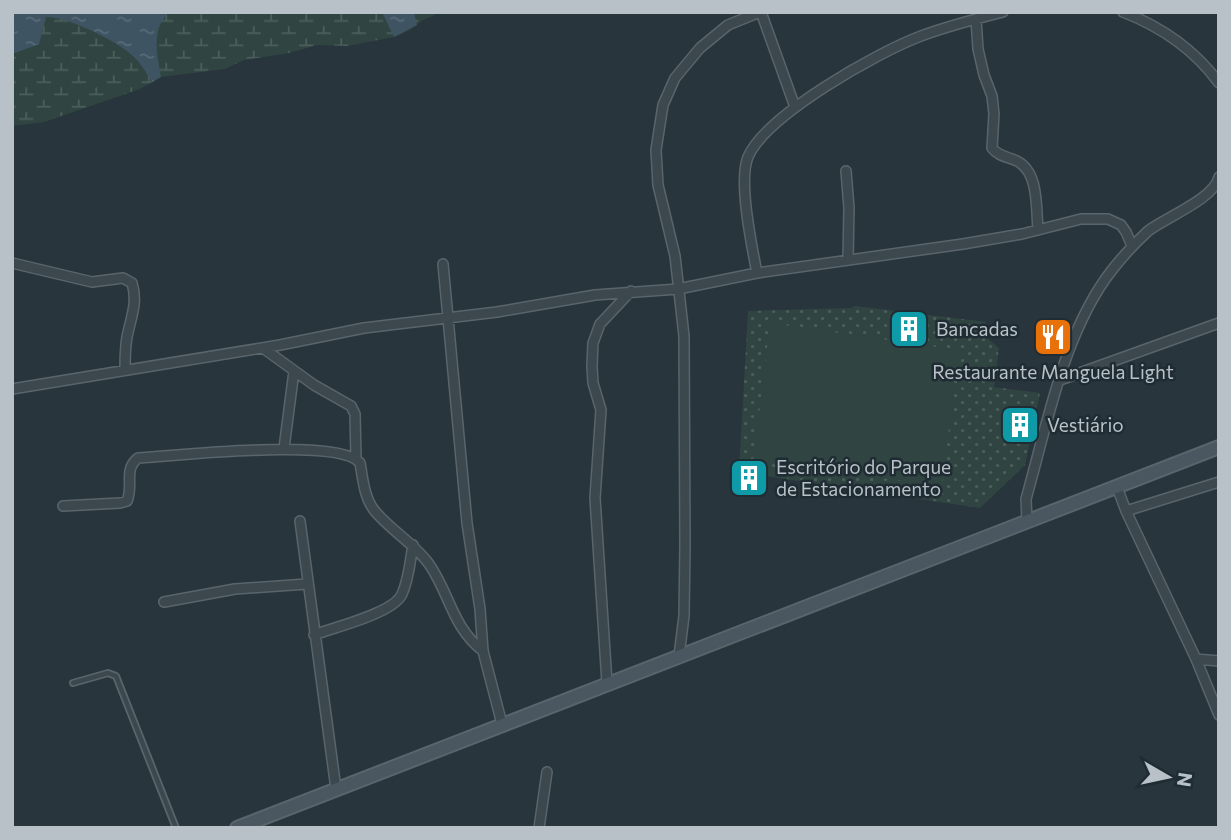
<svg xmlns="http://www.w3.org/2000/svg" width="1231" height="840" font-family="Commissioner,sans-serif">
<defs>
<pattern id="wetland-marsh" width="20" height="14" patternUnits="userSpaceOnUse" patternTransform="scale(1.75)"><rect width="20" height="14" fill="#304541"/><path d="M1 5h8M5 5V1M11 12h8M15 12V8" fill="none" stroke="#4c5e5b"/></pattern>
<pattern id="park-dots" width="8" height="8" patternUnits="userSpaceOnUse" patternTransform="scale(1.75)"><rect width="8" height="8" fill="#304541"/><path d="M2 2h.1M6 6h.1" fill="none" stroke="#4c5e5b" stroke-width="1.8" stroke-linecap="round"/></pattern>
<pattern id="water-ripples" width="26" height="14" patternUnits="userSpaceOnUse" patternTransform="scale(1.75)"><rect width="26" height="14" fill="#3e5463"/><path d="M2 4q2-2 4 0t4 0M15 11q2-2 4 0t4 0" fill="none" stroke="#586b78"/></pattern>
</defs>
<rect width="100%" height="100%" fill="#28353d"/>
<path fill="url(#wetland-marsh)" d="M12,12h429l-20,9 -11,9 -16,7 -47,9 -30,-1 -28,8 -45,7 -19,9 -64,8 -21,12 -96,33 -32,4z"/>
<path fill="url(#park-dots)" d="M855,306l131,16 -4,12 17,14 -5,39 46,6 -15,72 -45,43 -241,-36 9,-161 103,-3z"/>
<path fill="#304541" d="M770,323l188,27 -16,136 -189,-25z"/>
<path fill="url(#water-ripples)" d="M12,12h159l-4,1c-16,21 -10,39 -6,64l-9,5c-5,-8 -10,-17 -16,-23 -14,-16 -69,-43 -90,-42l-7,27 -27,10z
M382,12h32l3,13 -23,12z"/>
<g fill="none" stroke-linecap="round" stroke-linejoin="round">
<g stroke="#59646b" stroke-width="8">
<path id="lane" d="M73,683l35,-10 8,3 60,152"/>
</g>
<g stroke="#59646b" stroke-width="12">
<path id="street" d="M761,12l34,95
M1123,12c39,15 71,37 96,71
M976,19l2,30 6,26 8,21 2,18 -2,34c6,8 16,9 25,13 22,11 19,47 21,69
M846,171l3,37 -1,52
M12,263l80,19 31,-4 9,5c6,20 -1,34 -5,54 -2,11 -2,22 -2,33
M443,264l24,259 13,86 3,42 19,73
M757,273c-5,-26 -19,-92 -9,-116 18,-42 130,-105 173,-121 27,-10 54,-17 82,-24
M263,348l51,37 37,21 4,8 1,44
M1060,380l159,-57
M12,389l268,-44 84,-17 133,-16 98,-17 83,-6 79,-16 206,-29 59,-10 59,-15h27l13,6 5,7 6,14
M284,448l10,-77
M1117,487l9,24 70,148 23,56
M63,506l57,-3 7,-2c7,-16 -4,-31 11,-43 39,-2 202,-21 222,5 3,16 4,34 14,47 16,20 40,33 55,54 21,30 23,63 54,87
M1126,511l93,-29
M300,521l36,268
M1027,521l-1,-22c21,-74 38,-168 86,-229 11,-14 23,-27 36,-39 18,-14 66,-32 71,-54
M164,602l71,-13 72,-5
M314,635c21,-8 80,-22 88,-41 7,-15 8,-33 11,-49
M679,656l5,-40 1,-71 -1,-209 -9,-80 -17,-71 -2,-35 7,-45 12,-27 25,-30 28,-23 32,-13
M1196,659l23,2
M607,683l-12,-185 6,-88 -8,-27 -1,-17 1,-23 7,-19 31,-33
M539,828l8,-56"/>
</g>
<g stroke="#59646b" stroke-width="16">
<path id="secondary" d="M237,828l982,-381"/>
</g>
<use href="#lane" stroke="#3c474e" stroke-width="4.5"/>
<use href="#street" stroke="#3c474e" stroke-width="9"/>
<use href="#secondary" stroke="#4a5760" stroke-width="12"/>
</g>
<defs>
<g id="building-square" transform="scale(2.0125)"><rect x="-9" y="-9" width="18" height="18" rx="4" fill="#0f9aa8" stroke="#202c33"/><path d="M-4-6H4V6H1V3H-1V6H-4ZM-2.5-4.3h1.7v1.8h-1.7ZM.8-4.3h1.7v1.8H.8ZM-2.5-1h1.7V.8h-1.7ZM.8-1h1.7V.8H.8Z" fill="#fff"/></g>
<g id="restaurant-square" transform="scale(2.0125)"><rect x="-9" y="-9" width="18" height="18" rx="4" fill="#e8710a" stroke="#202c33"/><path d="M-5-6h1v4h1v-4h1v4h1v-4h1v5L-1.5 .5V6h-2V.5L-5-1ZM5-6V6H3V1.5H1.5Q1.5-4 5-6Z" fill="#fff"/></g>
</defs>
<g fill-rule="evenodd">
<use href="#building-square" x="909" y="329"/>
<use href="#restaurant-square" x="1053" y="337"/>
<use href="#building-square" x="1020" y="425"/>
<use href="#building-square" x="749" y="478"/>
</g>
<g text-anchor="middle" stroke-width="5" stroke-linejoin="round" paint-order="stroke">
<g font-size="19" fill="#b8c1c8" stroke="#202c33" text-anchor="start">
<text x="936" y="336">Bancadas</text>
<text x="1053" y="379" text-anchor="middle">Restaurante Manguela Light</text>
<text x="1047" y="432">Vestiário</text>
<text x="776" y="474">Escritório do Parque<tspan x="776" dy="22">de Estacionamento</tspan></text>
</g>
</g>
<rect width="1231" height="840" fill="none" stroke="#b8c1c8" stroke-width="28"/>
<g transform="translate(1168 777) rotate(99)" stroke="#202c33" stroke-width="5" paint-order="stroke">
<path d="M0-5L12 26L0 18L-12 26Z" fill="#b8c1c8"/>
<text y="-10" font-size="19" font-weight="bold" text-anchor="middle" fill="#b8c1c8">N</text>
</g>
</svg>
